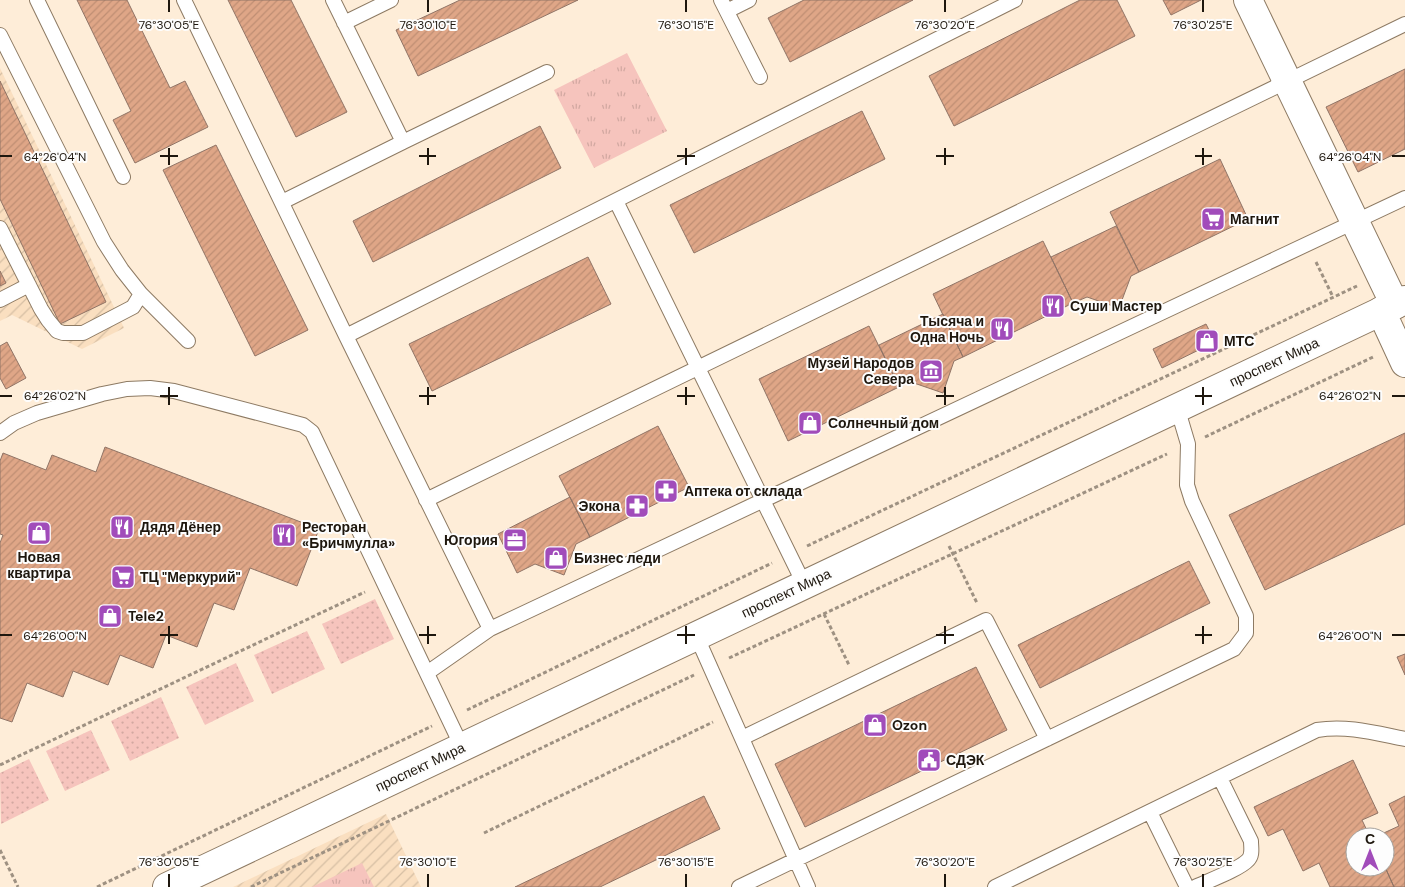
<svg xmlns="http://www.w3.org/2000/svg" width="1405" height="887" font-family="'DM Sans',sans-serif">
<defs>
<pattern id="industrial-furrows" width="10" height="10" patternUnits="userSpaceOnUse" patternTransform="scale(1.25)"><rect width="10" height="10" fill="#fadfc0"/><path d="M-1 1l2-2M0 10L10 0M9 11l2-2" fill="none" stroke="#d6bfa4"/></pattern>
<pattern id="grass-dots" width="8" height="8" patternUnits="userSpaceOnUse" patternTransform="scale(1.25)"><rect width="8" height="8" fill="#f6c4bd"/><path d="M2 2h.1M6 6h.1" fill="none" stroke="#d2a8a1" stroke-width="1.8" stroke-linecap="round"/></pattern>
<pattern id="park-tufts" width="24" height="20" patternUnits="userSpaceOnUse" patternTransform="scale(1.25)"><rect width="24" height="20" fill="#f6c4bd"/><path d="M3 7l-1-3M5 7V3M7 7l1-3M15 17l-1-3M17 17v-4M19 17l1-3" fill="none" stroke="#d2a8a1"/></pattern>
<pattern id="building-hatch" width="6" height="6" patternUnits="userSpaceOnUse" patternTransform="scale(1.25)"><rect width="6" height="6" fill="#dfa687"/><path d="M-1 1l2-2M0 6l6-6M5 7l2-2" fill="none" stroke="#bf8e73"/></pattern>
</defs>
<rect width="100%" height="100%" fill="#feedd8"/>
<path fill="url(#industrial-furrows)" d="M0,68l124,260 -42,21 -70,-34 -12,6z
M386,814l35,73h-188z"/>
<path fill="url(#grass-dots)" d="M375,599l19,40 -53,25 -19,-40z
M307,631l18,38 -53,25 -18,-39z
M236,663l18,38 -49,24 -19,-38z
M161,697l18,41 -49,23 -19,-40z
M91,730l19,40 -45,21 -19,-40z
M29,759l20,41 -48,24 -1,-51z"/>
<path fill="url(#park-tufts)" d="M627,53l40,78 -73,37 -40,-78z
M362,863l12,24h-62z"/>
<path fill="url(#building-hatch)" stroke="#907466" d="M77,0h50l43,88 15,-7 23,46 -73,36 -22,-43 18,-9z
M228,0h63l56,112 -51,25z
M460,0h118l-160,76 -22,-46z
M804,0h109l-123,62 -22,-44z
M1080,0h37l18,36 -181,90 -25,-50z
M1163,0h38l-30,15z
M1405,69v80l-47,23 -32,-65z
M0,81l106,221 -46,22 -60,-125z
M862,111l23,48 -191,94 -24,-48z
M540,126l21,42 -188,94 -20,-41z
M216,145l92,185 -53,26 -92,-186z
M1220,159l28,60 -109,53 -29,-60z
M1116,226l23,46 -8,4 -12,32 -32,-11 -14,6 -22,-46z
M1043,241l30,62 -110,54 -30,-63z
M588,257l23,47 -179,87 -23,-47z
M0,271l6,12 -6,3z
M943,314l20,43 -9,4 -11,32 -32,-11 -12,5 -20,-42z
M1206,324l9,18 -53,26 -9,-19z
M869,326l30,61 -111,54 -29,-62z
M7,342l19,36 -20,11 -6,-11v-32z
M658,426l31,61 -99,50 -31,-61z
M1405,433v91l-140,66 -36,-75z
M105,447l214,82 -22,57 -47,-18 -16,42 -20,-7 -17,44 -31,-12 -13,33 -33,-13 -12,30 -35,-14 -10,26 -36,-14 -15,39 -12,-4v-175l3,-8 -3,-1v-73l3,-8 43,17 6,-15 44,17z
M570,497l20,40 -14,7 -12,31 -29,-11 -18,9 -19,-39z
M1189,561l21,42 -170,85 -22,-43z
M1405,654v21l-8,-18z
M976,667l31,63 -202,97 -30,-63z
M1353,760l25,53 -16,7 8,17h-15v30h30l9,20h-64l-11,-24 -16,8 -20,-42 -15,7 -14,-29z
M704,796l16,33 -120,58h-85z
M1405,796v91h-11l-9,-20v-30h-10l24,-11 -10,-22z"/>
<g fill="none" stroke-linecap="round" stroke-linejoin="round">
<g stroke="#8d7a63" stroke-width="16">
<path id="lane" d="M37,0l86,177
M184,0l162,336 144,293
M721,0l39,77
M727,11l22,-11
M344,23l47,-23
M0,35l104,207 18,28 19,24 47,47
M403,142l144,-70
M616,201l188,383
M282,202l121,-60 -70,-142
M0,228l41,81 7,11 9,11 6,2h20l50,-26 8,-13
M0,300l29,-15
M346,336l669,-336
M0,433l14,-10 23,-10 65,-19 25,-5 23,-1 24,3 129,34 9,7 150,315
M426,500l979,-476
M696,635l112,252
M427,673l63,-44 915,-431
M742,738l244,-118 61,119
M1150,812l37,75
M739,887l495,-238 12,-16v-17l-54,-115 -5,-16 1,-41 -11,-37
M995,887l322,-157c30,-5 58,3 88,9
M1195,887c13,-6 45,-18 53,-27 5,-5 3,-12 3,-19l-31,-63"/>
</g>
<g stroke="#8d7a63" stroke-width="30">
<path id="street" d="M1248,0l147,305
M1381,311l24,52"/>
</g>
<g stroke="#8d7a63" stroke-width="30">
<path id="secondary" d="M167,887l1238,-587"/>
</g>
<path stroke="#9e9182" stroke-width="3" stroke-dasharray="4 2.5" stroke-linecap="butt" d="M1316,262l17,35
M1205,437l168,-80
M807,546l550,-260
M949,546l28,57
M824,614l25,51
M729,658l438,-204
M467,710l305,-147
M0,765l365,-173
M484,833l229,-111
M0,850l18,37
M97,887l335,-161
M251,887l443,-212"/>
<use href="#lane" stroke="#fff" stroke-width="14"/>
<use href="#street" stroke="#fff" stroke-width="28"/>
<use href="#secondary" stroke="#fff" stroke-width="28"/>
</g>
<path fill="none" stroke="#1e170e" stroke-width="2" d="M169,0v12M428,0v12M686,0v12M945,0v12M1203,0v12M169,148v17M428,148v17M686,148v17M945,148v17M1203,148v17M0,156h12M160,156h18M419,156h17M677,156h18M936,156h18M1195,156h17M1392,156h13M169,387v18M428,387v18M686,387v18M945,387v18M1203,387v18M0,396h12M160,396h18M419,396h17M677,396h18M936,396h18M1195,396h17M1392,396h13M169,626v18M428,626v18M686,626v18M945,626v18M1203,626v18M0,635h12M160,635h18M419,635h17M677,635h18M936,635h18M1195,635h17M1392,635h13M169,874v13M428,874v13M686,874v13M945,874v13M1203,874v13"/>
<defs>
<g id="supermarket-square" transform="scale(1.25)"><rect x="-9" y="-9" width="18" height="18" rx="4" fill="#a14cba" stroke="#fdfdfd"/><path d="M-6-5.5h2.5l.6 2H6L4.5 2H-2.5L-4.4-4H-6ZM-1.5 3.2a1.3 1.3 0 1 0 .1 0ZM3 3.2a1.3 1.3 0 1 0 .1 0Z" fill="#fff"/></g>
<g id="restaurant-square" transform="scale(1.25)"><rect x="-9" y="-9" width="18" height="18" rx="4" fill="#a14cba" stroke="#fdfdfd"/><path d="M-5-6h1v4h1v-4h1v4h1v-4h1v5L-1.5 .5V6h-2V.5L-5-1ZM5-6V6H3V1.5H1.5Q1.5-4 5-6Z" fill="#fff"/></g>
<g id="shop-square" transform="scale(1.25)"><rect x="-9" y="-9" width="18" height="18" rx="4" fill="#a14cba" stroke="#fdfdfd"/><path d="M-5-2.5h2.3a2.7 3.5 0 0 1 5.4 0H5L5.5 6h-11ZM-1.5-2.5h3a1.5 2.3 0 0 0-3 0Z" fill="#fff"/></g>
<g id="museum-square" transform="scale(1.25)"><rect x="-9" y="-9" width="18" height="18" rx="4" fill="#a14cba" stroke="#fdfdfd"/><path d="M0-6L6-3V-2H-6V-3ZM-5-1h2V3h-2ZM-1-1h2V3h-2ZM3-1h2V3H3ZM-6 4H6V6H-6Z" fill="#fff"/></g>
<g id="pharmacy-square" transform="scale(1.25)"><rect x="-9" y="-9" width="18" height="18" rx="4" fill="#a14cba" stroke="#fdfdfd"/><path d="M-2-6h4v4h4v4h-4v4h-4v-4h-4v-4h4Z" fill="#fff"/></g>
<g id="office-square" transform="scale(1.25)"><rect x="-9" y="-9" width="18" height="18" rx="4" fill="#a14cba" stroke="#fdfdfd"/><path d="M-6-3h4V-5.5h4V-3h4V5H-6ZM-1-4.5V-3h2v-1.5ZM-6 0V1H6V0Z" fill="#fff"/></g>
<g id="civic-square" transform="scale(1.25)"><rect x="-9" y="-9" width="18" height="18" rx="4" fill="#a14cba" stroke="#fdfdfd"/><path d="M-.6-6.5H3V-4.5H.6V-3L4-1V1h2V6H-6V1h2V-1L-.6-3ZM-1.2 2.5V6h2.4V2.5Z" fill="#fff"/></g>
</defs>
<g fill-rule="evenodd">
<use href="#supermarket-square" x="1213" y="219"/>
<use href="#restaurant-square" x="1053" y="306"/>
<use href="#restaurant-square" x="1002" y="329"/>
<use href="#shop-square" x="1207" y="341"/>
<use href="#museum-square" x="931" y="371"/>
<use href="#shop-square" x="810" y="423"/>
<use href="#pharmacy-square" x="666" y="491"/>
<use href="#pharmacy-square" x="637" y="506"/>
<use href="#restaurant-square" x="122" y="527"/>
<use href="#shop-square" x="39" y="533"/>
<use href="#restaurant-square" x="284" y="535"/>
<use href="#office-square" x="515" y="540"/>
<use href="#shop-square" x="556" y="558"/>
<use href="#supermarket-square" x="123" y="577"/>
<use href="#shop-square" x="110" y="616"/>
<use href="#shop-square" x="875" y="725"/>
<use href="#civic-square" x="929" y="760"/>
</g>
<g text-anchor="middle" stroke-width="4" stroke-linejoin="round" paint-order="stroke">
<g font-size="14" font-weight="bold" fill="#1e170e" stroke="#fdfdfd" text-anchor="start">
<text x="1230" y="224">Магнит</text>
<text x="1070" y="311">Суши Мастер</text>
<text x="984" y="326" text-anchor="end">Тысяча и<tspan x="984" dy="16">Одна Ночь</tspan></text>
<text x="1224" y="346">МТС</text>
<text x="914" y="368" text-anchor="end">Музей Народов<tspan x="914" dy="16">Севера</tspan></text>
<text x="828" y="428">Солнечный дом</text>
<text x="684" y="496">Аптека от склада</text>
<text x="620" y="511" text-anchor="end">Экона</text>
<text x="140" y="532">Дядя Дёнер</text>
<text x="302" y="532">Ресторан<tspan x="302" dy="16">«Бричмулла»</tspan></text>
<text x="498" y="545" text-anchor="end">Югория</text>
<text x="39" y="562" text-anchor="middle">Новая<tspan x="39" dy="16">квартира</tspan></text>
<text x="574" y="563">Бизнес леди</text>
<text x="140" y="582">ТЦ "Меркурий"</text>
<text x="128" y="621">Tele2</text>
<text x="892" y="730">Ozon</text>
<text x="946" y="765">СДЭК</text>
</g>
<g font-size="14" fill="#1e170e" stroke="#fdfdfd">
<text transform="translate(1274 362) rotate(-25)" y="5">проспект Мира</text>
<text transform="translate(786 593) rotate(-25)" y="5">проспект Мира</text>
<text transform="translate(420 767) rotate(-25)" y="5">проспект Мира</text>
</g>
</g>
<g font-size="12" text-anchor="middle" fill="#1e170e" stroke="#fdfdfd" stroke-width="4" stroke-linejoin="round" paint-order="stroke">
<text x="169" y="29">76°30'05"E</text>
<text x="428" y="29">76°30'10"E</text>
<text x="686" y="29">76°30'15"E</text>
<text x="945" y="29">76°30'20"E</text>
<text x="1203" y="29">76°30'25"E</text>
<text x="55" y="161">64°26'04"N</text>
<text x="1350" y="161">64°26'04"N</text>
<text x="55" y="400">64°26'02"N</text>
<text x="1350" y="400">64°26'02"N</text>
<text x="55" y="640">64°26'00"N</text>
<text x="1350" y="640">64°26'00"N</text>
<text x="169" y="866">76°30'05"E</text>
<text x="428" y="866">76°30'10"E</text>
<text x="686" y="866">76°30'15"E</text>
<text x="945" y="866">76°30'20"E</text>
<text x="1203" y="866">76°30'25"E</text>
</g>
<g transform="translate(1370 852)"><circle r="24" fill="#fdfdfd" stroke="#a4a19d"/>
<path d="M0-4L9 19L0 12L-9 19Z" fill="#a14cba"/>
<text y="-8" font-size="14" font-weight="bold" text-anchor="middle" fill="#1e170e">С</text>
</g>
</svg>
